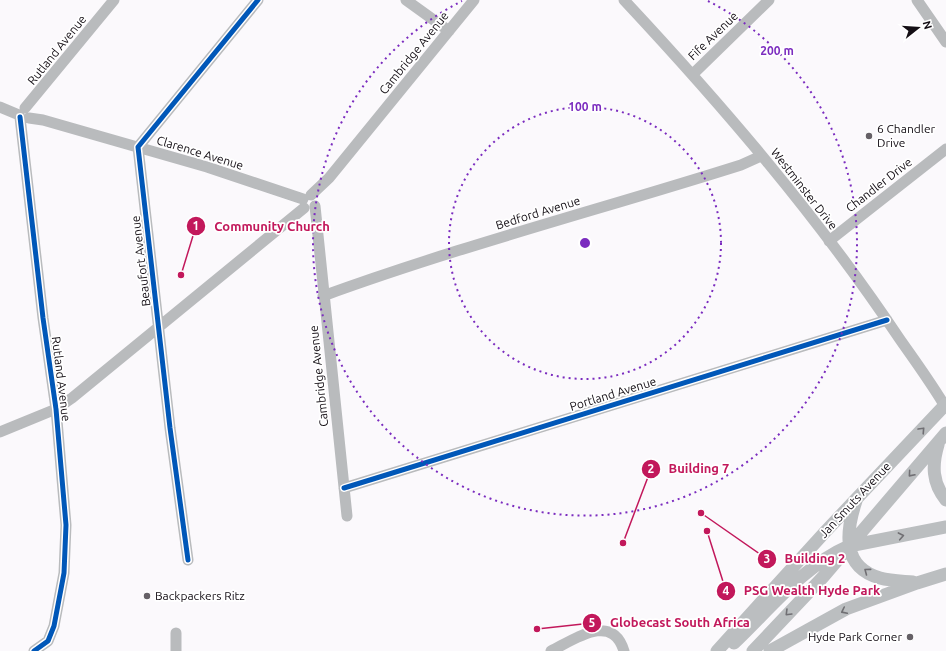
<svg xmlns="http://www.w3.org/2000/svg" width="946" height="651" font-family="Ubuntu,sans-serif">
<rect width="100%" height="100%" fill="#fbf9fc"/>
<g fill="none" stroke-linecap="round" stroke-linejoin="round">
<path stroke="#b9bbbd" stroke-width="11" d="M406,0l43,31
M624,0c99,106 194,217 275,338 16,23 33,46 47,70
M917,0l29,42
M693,74l76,-74
M0,107l19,8
M25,108l89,-108
M20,117l23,201 13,91 10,116 -2,48 -10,53 -6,15 -14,10
M29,118l14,2 164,47 96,32
M311,195l18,-17 145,-178
M315,206l32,310
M829,241l117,-92
M323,296c137,-50 279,-87 418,-131l20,-9
M0,432l56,-23 16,-11 232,-190
M344,488l543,-168
M188,560l-18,-132 -32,-281 120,-147
M176,651v-18
M551,651c24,-12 61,-39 73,0"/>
<path stroke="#bbbec0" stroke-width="13" d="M938,445c-6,20 -6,38 8,55
M856,501c-10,30 -15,66 24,77 11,3 22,3 33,4
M734,643c36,-34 69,-77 115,-97l97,-19
M717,651l108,-119 121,-128
M753,651l70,-74 123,-144
M770,651l76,-42 71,-26 29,-9"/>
<g stroke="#fff" stroke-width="8">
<path id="cycleway" d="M20,117l23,201 13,91 10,116 -2,48 -10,53 -6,15 -14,10
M344,488l543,-168
M188,560l-18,-132 -32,-281 120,-147"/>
</g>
<use href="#cycleway" stroke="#0057b8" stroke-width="5"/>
</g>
<defs><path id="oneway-chevron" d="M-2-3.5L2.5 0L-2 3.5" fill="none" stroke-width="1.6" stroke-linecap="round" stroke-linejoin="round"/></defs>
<g stroke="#706f73">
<use href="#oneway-chevron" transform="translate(922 430) rotate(-47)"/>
<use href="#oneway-chevron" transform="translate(911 474) rotate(131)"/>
<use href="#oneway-chevron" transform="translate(901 536) rotate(-11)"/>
<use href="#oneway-chevron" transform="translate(867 571) rotate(-143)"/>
<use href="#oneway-chevron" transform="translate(844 611) rotate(154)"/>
<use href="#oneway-chevron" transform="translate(788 613) rotate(135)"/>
</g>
<g fill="none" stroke="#7b2cbf" stroke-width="2" stroke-dasharray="2 4">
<circle cx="585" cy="243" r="136"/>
<path d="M708 1A272 272 0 1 1 462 1"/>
</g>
<g fill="#656066" stroke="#fff" stroke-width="1.5">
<circle cx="869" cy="136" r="4"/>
<circle cx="147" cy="596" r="4"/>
<circle cx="910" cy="637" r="4"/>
</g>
<g text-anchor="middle" stroke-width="3.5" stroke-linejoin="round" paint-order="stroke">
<g font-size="12" fill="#140e15" stroke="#fff">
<text transform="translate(713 36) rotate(-44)" y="4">Fife Avenue</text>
<text transform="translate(57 50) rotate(-51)" y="4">Rutland Avenue</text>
<text transform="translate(414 53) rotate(-51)" y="4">Cambridge Avenue</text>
<text transform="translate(200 153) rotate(17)" y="4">Clarence Avenue</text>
<text transform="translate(879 185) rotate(-38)" y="4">Chandler Drive</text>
<text transform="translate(804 189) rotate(52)" y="4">Westminster Drive</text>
<text transform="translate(538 213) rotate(-17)" y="4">Bedford Avenue</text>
<text transform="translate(141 261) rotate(-97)" y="4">Beaufort Avenue</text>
<text transform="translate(319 376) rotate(-96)" y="4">Cambridge Avenue</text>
<text transform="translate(61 379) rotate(83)" y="4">Rutland Avenue</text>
<text transform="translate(613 394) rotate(-17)" y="4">Portland Avenue</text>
<text transform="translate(855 500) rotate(-47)" y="4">Jan Smuts Avenue</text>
</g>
<g font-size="12" fill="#140e15" stroke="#fff" text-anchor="start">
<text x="877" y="133">6 Chandler<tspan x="877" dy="14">Drive</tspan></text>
<text x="155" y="600">Backpackers Ritz</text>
<text x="902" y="641" text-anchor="end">Hyde Park Corner</text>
</g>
</g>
<circle cx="585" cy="243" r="6" fill="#7b2cbf" stroke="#fff" stroke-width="2"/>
<g font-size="12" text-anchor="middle" font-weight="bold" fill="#7b2cbf" stroke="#fff" stroke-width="3.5" stroke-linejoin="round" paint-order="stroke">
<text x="777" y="55">200 m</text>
<text x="585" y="111">100 m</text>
</g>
<path fill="none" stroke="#c2185b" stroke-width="1.5" d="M181 275L196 226M623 543L651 469M701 513L767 559M707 531L726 591M537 629L592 623"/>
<g fill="#c2185b" stroke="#fff" stroke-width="1.5">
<circle cx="181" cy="275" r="4"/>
<circle cx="623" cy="543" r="4"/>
<circle cx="701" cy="513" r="4"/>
<circle cx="707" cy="531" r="4"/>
<circle cx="537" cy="629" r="4"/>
<circle cx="196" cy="226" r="10"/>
<circle cx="651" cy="469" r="10"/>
<circle cx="767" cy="559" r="10"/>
<circle cx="726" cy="591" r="10"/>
<circle cx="592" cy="623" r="10"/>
</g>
<g font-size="12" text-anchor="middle" font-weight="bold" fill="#fff">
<text x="196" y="230">1</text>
<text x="651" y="473">2</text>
<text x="767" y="563">3</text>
<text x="726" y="595">4</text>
<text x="592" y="627">5</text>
</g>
<g font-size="13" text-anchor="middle" font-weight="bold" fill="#c2185b" stroke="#fff" stroke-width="3.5" stroke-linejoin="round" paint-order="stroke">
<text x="272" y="231">Community Church</text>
<text x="699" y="473">Building 7</text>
<text x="815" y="563">Building 2</text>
<text x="812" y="595">PSG Wealth Hyde Park</text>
<text x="680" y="627">Globecast South Africa</text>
</g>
<g transform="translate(918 28) rotate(73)" stroke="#ffffff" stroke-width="3" paint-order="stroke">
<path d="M0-3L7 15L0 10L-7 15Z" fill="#140e15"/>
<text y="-6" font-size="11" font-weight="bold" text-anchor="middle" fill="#140e15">N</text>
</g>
</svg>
